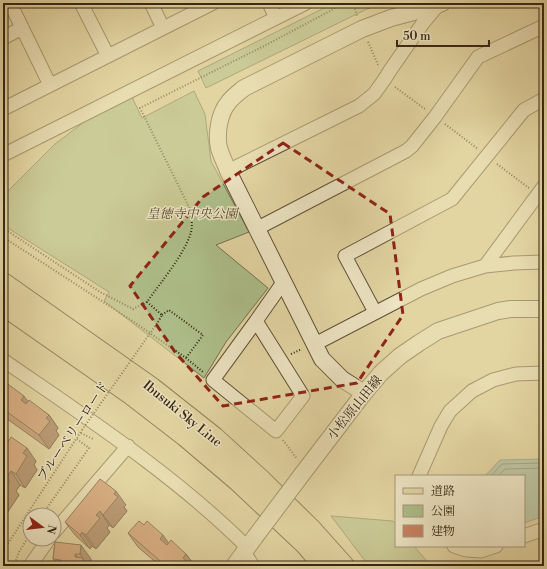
<svg xmlns="http://www.w3.org/2000/svg" width="547" height="569" font-family="'Libre Bodoni','Noto Serif JP',serif">
<rect width="100%" height="100%" fill="#e3d5a3"/>
<filter id="stains"><feTurbulence type="fractalNoise" baseFrequency=".005" numOctaves="4"/><feColorMatrix values="0 0 0 0 .2 0 0 0 0 .09 0 0 0 0 .02 0 0 0 .5 -.17"/></filter>
<radialGradient id="worn" r=".72"><stop offset=".6" stop-color="#630" stop-opacity="0"/><stop offset="1" stop-color="#630" stop-opacity=".3"/></radialGradient>
<path fill="#adbe8a" stroke="#72724e" d="M334,3h51l-18,6 -161,79 -8,-17z
M194,91l11,23 6,47 38,71 -33,13 52,43 -42,54 -22,36 -100,-77 5,-9 -106,-67v-14l4,-19 48,-48 37,-28 22,-9 18,-10 10,21z
M331,516l62,5 3,3v22h18l17,20h-62z"/>
<path fill="#96b8ab" stroke="#707e6e" d="M544,459v57l-20,7v-47h-39l15,-16z"/>
<g fill="none" stroke-linecap="round" stroke-linejoin="round">
<path stroke="#666f5e" stroke-width="1" d="M491,476l11,-12 42,-1
M498,476l7,-7 39,-1"/>
<g stroke="#615236" stroke-width="15">
<path id="minor" d="M10,3l40,82
M81,3l27,53
M151,3l12,25
M269,3l7,15
M3,38l19,-10
M3,109l210,-106
M3,155l303,-152
M228,171l131,-65 15,-12 10,-14 7,-11 32,-46 15,-18
M258,228l148,-77 6,-5 23,-29 43,-60 66,-31
M485,266l59,-80
M375,312l-30,-56 107,-57 72,-89 20,-11
M256,321l-43,59 63,51 27,-35 -47,-75 28,-40
M315,344l106,-55 31,-13 33,-10 29,-3 30,-1
M3,360c84,58 172,115 245,188
M419,476l22,-50 9,-15 22,-20 21,-11 23,-6 28,-1
M54,532l74,-86
M524,536l20,-7
M454,546l12,4 15,1 15,-5
M244,552l9,14
M31,566l1,-3 17,-24"/>
</g>
<g stroke="#615236" stroke-width="18">
<path id="tertiary" d="M364,393l-22,-14 -20,-20 -94,-188c-3,-8 -7,-16 -9,-23 -3,-14 0,-34 9,-45 4,-6 10,-10 16,-15l118,-59 29,-11 38,-10 13,-5
M303,473l61,-80 17,-20 19,-17 19,-13 19,-12 60,-20 13,-2h33
M234,566l21,-29"/>
</g>
<g stroke="#362612" stroke-width="22">
<path id="primary" d="M3,283l149,105 62,49 46,42 51,50 33,37
M3,305l129,90 53,41 53,45 67,63 19,22"/>
</g>
<path stroke="#362612" stroke-width="2" stroke-dasharray="1 2" stroke-linecap="butt" d="M353,3l4,13
M368,42l10,23
M395,87l30,22
M445,124l33,25
M497,164l32,24
M3,228l97,64 33,17 14,-7
M3,237l131,85 52,36 17,14
M162,315l7,-5 34,25 -17,23
M158,322l4,-7 -15,-13c13,-19 38,-48 44,-70 2,-8 0,-16 -2,-25l-49,-99 124,-62 66,-35 12,-8
M291,354l11,-5
M81,433l12,6
M283,440l14,19
M42,515l47,-67 -12,-9
M3,551l79,-121
M14,566l5,-14 11,-18"/>
<use href="#minor" stroke="#ede4c3" stroke-width="13"/>
<use href="#tertiary" stroke="#ede4c3" stroke-width="16"/>
<use href="#primary" stroke="#e3d5a3" stroke-width="20"/>
<g stroke="#615236" stroke-width="18" stroke-linecap="butt">
<path id="tertiary-bridge" d="M255,537l48,-64"/>
</g>
<path stroke="#362612" stroke-width="2" stroke-dasharray="1 2" stroke-linecap="butt" d="M82,430l76,-108"/>
<use href="#tertiary-bridge" stroke="#ede4c3" stroke-width="16"/>
</g>
<path fill="#ad6f53" stroke="#362612" d="M3,384l25,18 21,13 9,13 -2,3 3,4 -10,14 -46,-33z
M3,450l33,11 -2,4 3,5 -12,18 -5,-3 -4,6 3,4 -12,18 -4,-3z
M126,505l-2,2 3,4 -14,17 -4,-3 -2,3 3,4 -14,17 -4,-3 -2,3 -15,-14 -10,-13z
M144,525l25,18 17,11 9,12h-35l-22,-19 -10,-14z
M55,542l36,17 -1,7h-32l-5,-7z"/>
<path fill="#8d5a43" stroke="#362612" d="M24,396l10,14 -13,-10z
M49,415l9,13 -2,3 3,4 -10,14 -10,-14 7,-17z
M27,448l9,13 -2,4 3,5 -12,18 -9,-14 7,-21z
M11,471l9,14 -4,6 3,4 -12,18 -4,-6v-16l3,-13z
M116,491l10,14 -2,2 3,4 -14,17 -10,-13 11,-21z
M100,511l9,14 -2,3 3,4 -14,17 -10,-14 10,-20z
M82,532l10,14 -2,3 -10,-14z
M163,535l10,14 -4,4 -9,-14z
M81,545l10,14 -1,7h-9l-6,-9v-3l7,9 1,-4 -3,-5z
M186,554l9,12h-9l-3,-8z"/>
<path fill="#c98160" stroke="#362612" d="M5,382l19,14 -3,4 5,4 3,-4 20,15 -3,3 4,3 -11,14 -36,-26v-25z
M11,437l16,11 -4,5 4,3 -11,18 -5,-3 -5,7 4,3 -7,10v-41z
M100,479l16,12 -2,3 4,3 -15,18 -3,-4 -4,4 4,3 -14,17 -4,-3 -2,3 -15,-13z
M139,521l5,4 3,-4 16,14 -3,4 7,6 4,-5 15,14 -3,4 5,5 -2,3h-20l-38,-33z
M55,542l26,3 -1,9h-5v3l8,1 -1,8h-22l1,-6 -8,-1z"/>
<path d="M0 0H547V569H0ZM283,143l107,71 13,101 -46,68 -134,23 -48,-54 -45,-66 73,-89z" fill="#e3d5a3" fill-opacity=".55" fill-rule="evenodd"/>
<path fill="none" stroke="#8f2418" stroke-width="3" stroke-dasharray="8 5" stroke-linejoin="round" d="M283,143l107,71 13,101 -46,68 -134,23 -48,-54 -45,-66 73,-89z"/>
<g text-anchor="middle" stroke-width="3" stroke-linejoin="round" paint-order="stroke">
<g font-size="13" font-style="italic" fill="#544c30" stroke="#ede4c3">
<text x="192" y="218">皇徳寺中央公園</text>
</g>
<g font-size="13" fill="#362612" stroke="#ede4c3">
<text transform="translate(354 407) rotate(-51)" y="5">小松原山田線</text>
<text transform="translate(183 413) rotate(39)" y="5">Ibusuki Sky Line</text>
<text transform="translate(72 431) rotate(-56)" y="5">ブルーベリーロード</text>
</g>
</g>
<rect width="547" height="569" fill="none" stroke="#e3d5a3" stroke-width="16"/>
<rect x="4" y="4" width="539" height="561" fill="none" stroke="#362612" stroke-width="2"/>
<rect x="8" y="8" width="531" height="553" fill="none" stroke="#362612"/>
<rect x="395" y="475" width="130" height="72" fill="#ede4c3" stroke="#a4987c"/>
<rect x="403" y="488" width="20" height="6" fill="#e3d5a3" stroke="#a4987c"/>
<text x="431" y="495" font-size="12" fill="#362612">道路</text>
<rect x="403" y="505" width="20" height="12" fill="#adbe8a" stroke="#a4987c"/>
<text x="431" y="515" font-size="12" fill="#362612">公園</text>
<rect x="403" y="525" width="20" height="12" fill="#c98160" stroke="#a4987c"/>
<text x="431" y="535" font-size="12" fill="#362612">建物</text>
<g transform="translate(42 527) rotate(105)"><circle r="19" fill="#ede4c3" stroke="#a4987c"/>
<path d="M0-3L7 15L0 10L-7 15Z" fill="#8f2418"/>
<text y="-6" font-size="11" font-weight="bold" text-anchor="middle" fill="#362612">N</text>
</g>
<path d="M397 40v6h92v-6" fill="none" stroke="#362612" stroke-width="2"/>
<text x="403" y="40" font-size="12" fill="#362612" stroke="#ede4c3" stroke-width="3" paint-order="stroke">50 m</text>
<rect width="100%" height="100%" filter="url(#stains)"/>
<rect width="100%" height="100%" fill="url(#worn)"/>
</svg>
